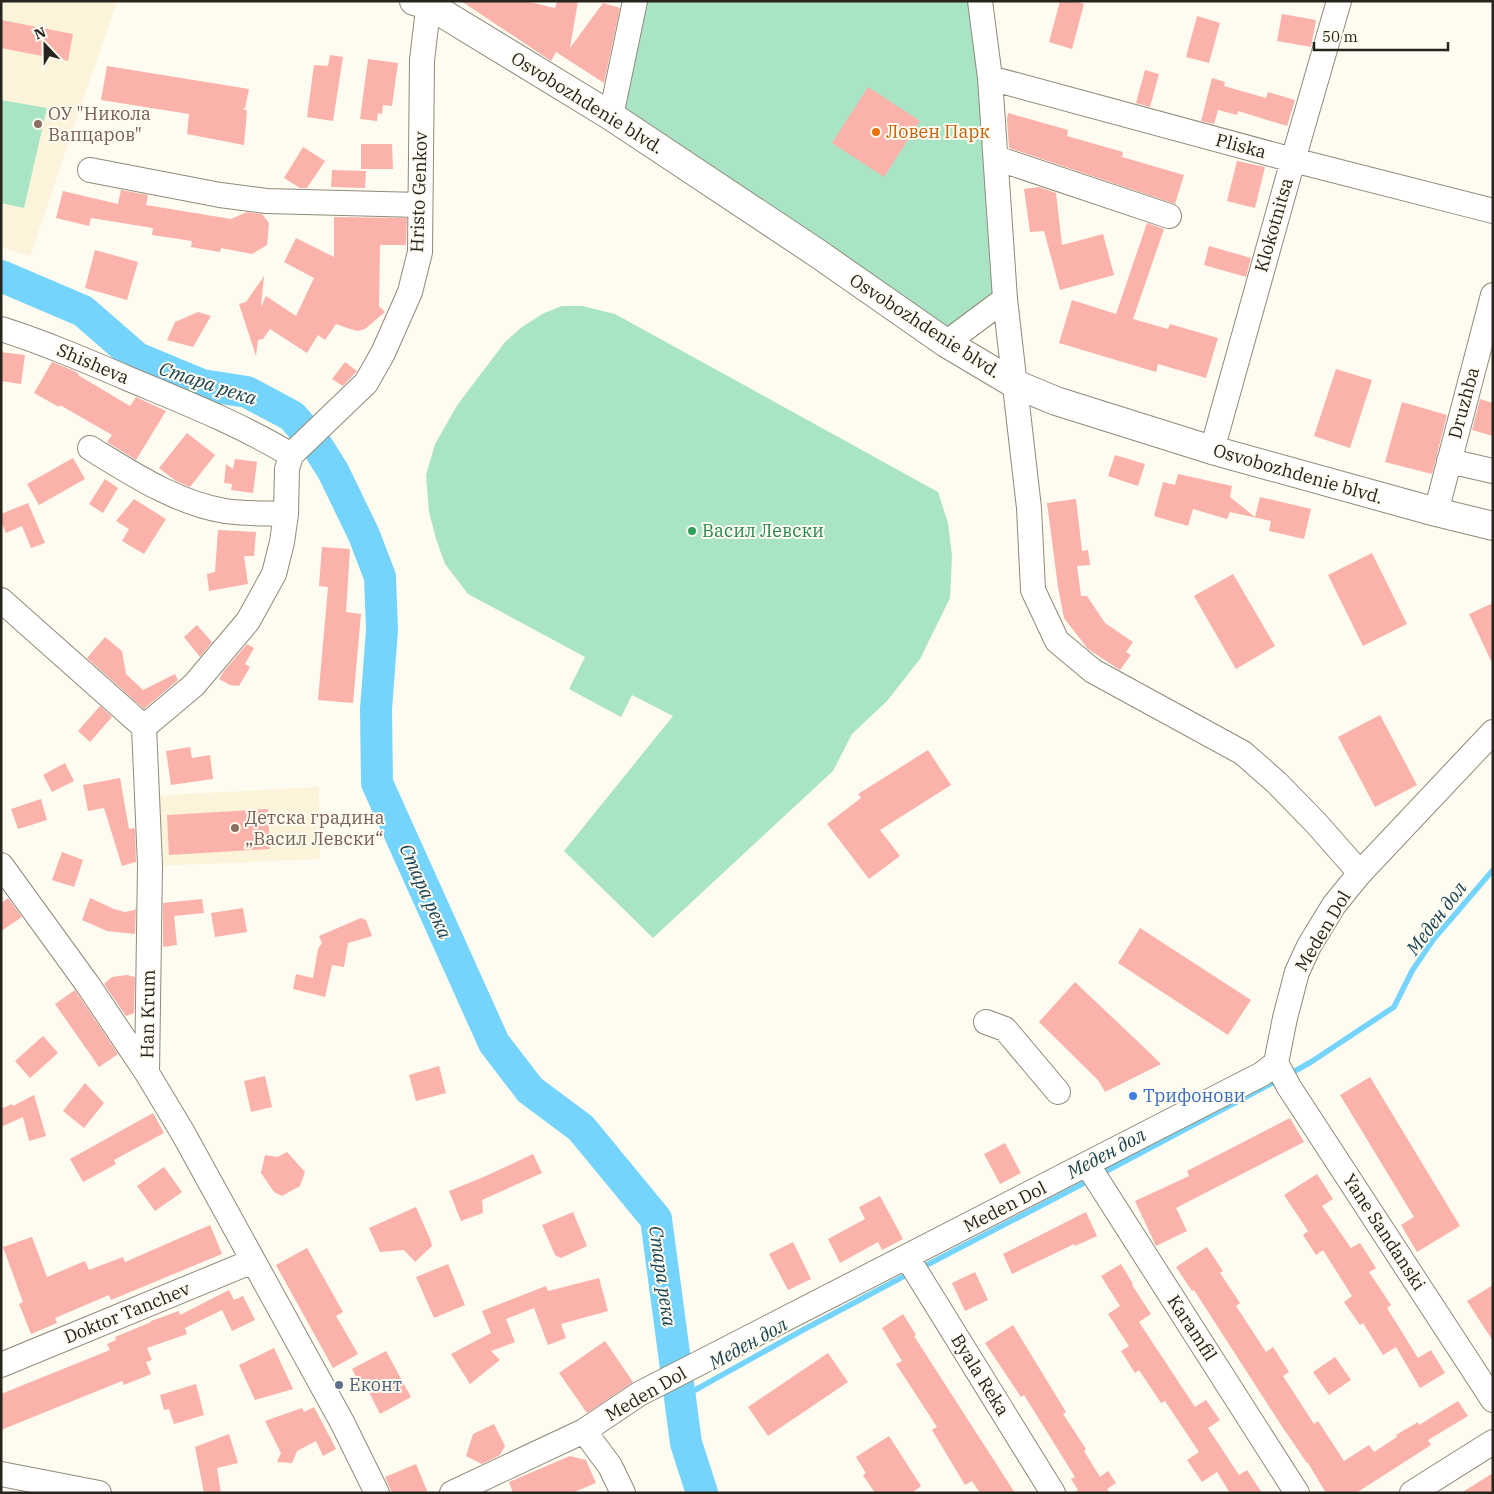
<svg xmlns="http://www.w3.org/2000/svg" width="1494" height="1494" font-family="'IBM Plex Serif',serif">
<rect width="100%" height="100%" fill="#fefbf0"/>
<path fill="#fcf4da" d="M1,1h116l-87,255 -29,-9z
M319,787l1,72 -166,7 -6,-70z"/>
<path fill="#a9e5c4" d="M635,1h345l25,298 -59,44 -335,-227z
M1,100l46,8 -23,100 -23,-5z
M562,306h20l33,8 323,178 10,31 4,33 -2,42 -30,61 -33,42 -35,33 -19,37 -180,167 -89,-87 109,-135 -41,-21 -11,22 -52,-28 16,-32 -117,-63 -23,-30 -9,-25 -7,-27 -3,-37 9,-31 23,-40 47,-62 17,-15 22,-14z"/>
<g fill="none" stroke-linecap="round" stroke-linejoin="round">
<path stroke="#74d4fc" stroke-width="5.5" d="M1288,1075l23,-13 83,-55 18,-36 21,-31 60,-70
M1101,1174l179,-95
M921,1268l169,-88
M679,1399l122,-68 109,-58"/>
<path stroke="#74d4fc" stroke-width="32" d="M1,276l82,35 54,47 65,27 45,7 45,24 24,28 17,27 31,64 16,42 2,53 -6,79 1,74 117,260 36,47 51,38 75,91 30,224 16,50"/>
</g>
<path fill="#fab2ab" d="M461,1h64l30,7 2,-7h21l-8,47 33,-45 17,5 -16,75 -48,-31 -5,9z
M1060,1h15l9,3 -12,45 -23,-7z
M1282,14l34,6 -5,27 -34,-6z
M1197,16l23,7 -11,40 -23,-6z
M1,20l72,14 -5,27 -67,-13z
M330,55l13,2 -10,64 -26,-4 7,-52 14,1z
M368,59l30,4 -6,43 -9,-1 -1,9 -4,-1 -1,8 -17,-2z
M107,66l142,23 -4,19h-3l5,3 -3,34 -57,-11 2,-20 -88,-14z
M1145,70l14,4 -9,33 -14,-4z
M1212,78l13,4 -1,4 42,12 2,-6 27,8 -8,26 -49,-15 -1,4 -19,-5 -4,14 -13,-3z
M868,87l52,34 -36,56 -52,-34z
M1008,113l60,17 -1,6 56,16 -1,5 62,18 -9,29 -166,-56 -2,-29z
M361,144h31l1,25h-32z
M303,147l22,14 -18,27h-7l-16,-10z
M1237,161l28,6 -10,41 -28,-7z
M332,170l34,1 -1,17 -34,-1z
M1039,187l17,6 6,52 41,-11 11,41 -54,15 -16,-59 -14,1 -6,-43z
M121,190l27,5 -2,10 85,14 16,-7 15,2 7,9 -2,22 -15,9 -31,-6 -1,4 -29,-5 1,-6 -40,-6 1,-7 -62,-10 -2,8 -33,-8 7,-27 55,13z
M334,217l73,1 -1,27h-26l-1,61 6,6 -20,17 -7,2 -8,-2 -14,-5 -11,16 -7,-5 -11,18 -37,-24 -7,10 -5,1 -2,16 -17,-52 7,-2 18,-26 -3,31 5,-11 30,20 18,-38 -30,-16 12,-24 38,19z
M1147,223l17,6 -31,90 35,10 2,-5 48,14 -12,40 -48,-14 -2,8 -97,-29 13,-43 44,14z
M1209,246l42,12 -5,19 -42,-12z
M95,250l43,12 -11,38 -42,-12z
M198,312l13,4 -18,31 -26,-7 8,-18z
M1,352l24,3 -4,29 -20,-3z
M52,362l20,8 7,4 -1,1 52,31 6,-9 30,14 -30,49 -29,-18 5,-7 -52,-30 -1,2 -25,-14z
M345,362l12,9 -14,15 -11,-7z
M1336,369l36,11 -22,68 -36,-12z
M1480,399l13,4v33l-21,-6z
M1402,402l45,13 -15,59 -47,-12z
M187,433l28,22 -25,32 -14,-6 -17,-13z
M1115,455l30,9 -7,22 -30,-10z
M73,458l12,21 -46,26 -12,-21z
M235,459l22,3 -4,31 -22,-3 1,-6 -8,-1 2,-19 7,5z
M1178,474l54,12 -2,11 25,20 5,-20 51,12 -7,30 -35,-8 2,-10 -41,-9 -3,7 -34,-10 -5,17 -34,-10 9,-34 12,3z
M105,479l13,9 -15,25 -14,-9z
M134,499l32,20 -22,35 -22,-13 7,-12 -13,-8z
M1076,499l6,52 6,-1 2,15 -13,1 4,30h6l18,27 28,19 -7,10 5,3 -11,15 -32,-21 -24,-31 -6,-31 -11,-84z
M28,503l17,40 -14,5 -9,-22 -16,7 -5,-12v-7z
M218,530l38,2 -2,24h-10l4,28 -39,7 -2,-17 8,-2z
M322,547l28,2 -4,63 15,2 -8,89 -35,-3 10,-113 -9,-1z
M1372,553l35,71 -44,22 -35,-71z
M1233,574l42,72 -39,23 -42,-73z
M1493,603v62l-24,-51z
M197,625l15,17 -12,15 -16,-20z
M105,637l17,14 4,23 17,16 32,-16 3,6 -34,29 -57,-51z
M247,644l7,4 -9,16 5,3 -11,19 -9,-1 -11,-6 5,-8z
M100,706l12,11 -22,25 -12,-11z
M1380,715l37,70 -42,22 -37,-70z
M190,747l2,11 18,-3 3,24 -42,6 -5,-34z
M928,750l23,35 -71,45 20,26 -31,23 -42,-55 34,-26 -3,-4z
M65,763l9,18 -22,11 -9,-17z
M120,778l9,51 6,-1 1,34 -14,4 -18,-58 -16,3 -5,-26z
M41,799l6,21 -29,9 -7,-20z
M268,809l2,40 -101,6 -2,-40z
M62,852l21,8 -9,27 -22,-7z
M8,898l14,19 -21,14v-28z
M90,898l24,11 11,3 10,-2 1,-4 -1,28 -28,-3 -25,-11z
M202,899l2,14 -30,3 3,29 -14,2v-44z
M243,908l4,24 -32,5 -4,-24z
M361,918l5,2 6,16 -24,7 -4,24 -12,-2 -7,32 -32,-8 3,-15 17,4 5,-29 4,-6 -3,-7z
M1140,928l111,72 -23,35 -110,-72z
M127,975l8,2 -1,36 -8,3 -22,-32 8,-7z
M1075,982l77,73 9,9 -56,28 -7,-12 -59,-58z
M75,990l43,64 -19,13 -44,-63z
M43,1036l15,17 -28,25 -15,-17z
M439,1066l7,27 -30,8 -7,-26z
M265,1076l7,31 -21,5 -7,-31z
M1370,1077l90,149 -43,26 -16,-27 13,-8 -74,-122z
M85,1083l19,20 -20,25 -21,-17z
M34,1095l12,41 -17,5 -6,-24 -22,10v-18l11,-5 1,2z
M153,1113l11,20 -50,27 2,4 -33,18 -13,-23z
M1290,1118l14,24 -128,66 11,23 -31,15 -21,-45 54,-25 -2,-5z
M1005,1143l16,30 -21,11 -16,-30z
M287,1152l18,20 -5,14 -18,10 -8,-4 -13,-19 4,-18 12,2z
M533,1154l9,19 -60,27 1,13 -22,8 -12,-30 37,-15z
M164,1167l18,25 -27,19 -18,-25z
M1317,1174l16,25 -11,7 29,42 9,-5 16,25 -7,4 22,33 -4,3 31,50 13,-8 14,23 -25,15 -24,-41 -13,8 -20,-32 -3,2 -16,-23 8,-6 -29,-46 -7,5 -13,-20 5,-4 -24,-36z
M880,1196l23,43 -21,11 -4,-8 -38,21 -12,-24 37,-20 -6,-12z
M416,1207l14,32 2,7 -17,16 -11,-12 -24,2 -11,-24z
M573,1212l14,34 -26,12 -6,-3 -13,-30z
M1086,1212l11,24 -22,10 -1,-2 -62,30 -9,-20z
M210,1225l12,29 -111,46 -2,-5 -54,23 2,5 -26,11 -12,-30 4,-2 -20,-55 29,-10 15,40 38,-16 4,9 34,-13 2,5z
M793,1242l18,37 -23,11 -19,-36z
M1207,1247l16,24 -3,2 20,30 -4,3 30,46 7,-5 16,25 -6,4 31,48 4,-3 26,40 25,-16 5,7 23,-15 -1,-2 22,-13 1,3 39,-24 10,15 -40,24 3,5 -75,48h-30l-18,-30h-1l-24,-35 -89,-138 -2,1 -16,-24z
M307,1248l36,64 -7,4 22,38 -25,14 -57,-103z
M448,1264l17,41 -31,13 -18,-41z
M1121,1264l12,20 -1,1 19,29 -12,8 56,85 11,-7 14,20 -12,8 31,47 8,-5 15,23h-32l-13,-21 -15,10 -15,-22 12,-8 -34,-51 -4,2 -22,-33 -4,3 -14,-22 8,-5 -21,-32 12,-8 -19,-30z
M975,1272l13,28 -23,11 -13,-28z
M599,1278l9,33 -47,13 5,14 -18,7 -14,-37 -28,11 9,23 -24,9 9,9 -30,24 -19,-30 40,-21 -9,-22 64,-25 2,5z
M1493,1285v56l-26,-40z
M229,1290l5,10 9,-4 12,24 -23,11 -10,-21 -37,18 2,6 -40,14 5,12 -6,2 5,12 -27,11 -2,-4 -121,49v-36l109,-44 -3,-6 9,-4 -1,-3 36,-15v-1l28,-10 1,4z
M903,1314l13,21 -2,1 101,157h-35l-8,-12 -7,4 -33,-55 5,-3 -41,-63 6,-3 -20,-33z
M1013,1325l53,87 -3,2 23,35 -2,2 16,26 8,-6 8,12 -9,6 3,4h-36l4,-3 -7,-11 4,-2 -51,-82 -3,2 -36,-54z
M605,1341l28,41 -46,31 -28,-40z
M274,1348l19,41 -38,11 -16,-35z
M386,1351l25,46 -31,17 -13,-26 -4,2 -11,-21z
M828,1353l20,29 -80,54 -20,-29z
M1335,1357l16,23 -22,15 -16,-23z
M196,1384l8,31 -30,9 -5,-15 -5,1 -4,-15z
M314,1407l22,42 -13,7 -7,-15 -19,10 -5,12 -15,-1 4,-9 -16,-32 37,-13 2,4z
M494,1424l11,22 -5,9 -18,9 -16,-8 7,-22z
M229,1434l9,29 -21,5 4,25h-17l-9,-46z
M889,1436l32,50 -9,7h-37l-12,-18 3,-2 -10,-16z
M570,1456l16,4 10,23 -24,10h-59l-4,-11z
M416,1464l12,29h-36l-7,-16z
M1493,1473v20h-32z"/>
<g fill="none" stroke-linecap="round" stroke-linejoin="round">
<g stroke="#8f8a79" stroke-width="26">
<path id="minor" d="M980,1l10,77 15,221 24,209 4,82 24,51 36,30 150,82 34,30 39,40 44,50
M990,78l303,82 200,51
M611,116l24,-115
M996,158l173,58
M90,170l130,25 46,6 154,4
M1,329c44,14 86,32 128,50 55,23 111,45 162,76
M946,343l59,-44
M90,448c41,25 86,55 135,63 19,3 41,2 61,3
M1212,450l81,-290 46,-159
M1449,461l44,10
M1436,512l57,-217
M1,600l143,127 6,138 -3,208 36,60 159,289 35,71
M144,727l50,-42 54,-64 26,-47 8,-32 4,-28 1,-45 4,-14 75,-72 17,-30 27,-61 10,-40 2,-192 7,-59
M1,865l87,120 59,88
M986,1022l19,7 53,63
M1276,1063l13,24 204,313
M1087,1164l210,329
M907,1257l146,236
M1,1365l252,-104
M584,1431l26,35 13,27
M1,1474l98,19
M452,1493l132,-62 55,-37 623,-320 14,-11 9,-45 12,-46 12,-26 25,-41 26,-32 133,-141
M1412,1493l81,-51"/>
</g>
<g stroke="#8f8a79" stroke-width="30">
<path id="major" d="M414,1l15,4 182,111 206,137 129,90 69,41 41,17 156,49 224,62 57,14"/>
</g>
<use href="#minor" stroke="#fff" stroke-width="24"/>
<use href="#major" stroke="#fff" stroke-width="28"/>
</g>
<g fill="#8d6e63" stroke="#fefbf0" stroke-width="2">
<circle cx="38" cy="124" r="5"/>
<circle cx="235" cy="828" r="5"/>
</g>
<circle fill="#e8710a" stroke="#fefbf0" stroke-width="2" cx="876" cy="132" r="5"/>
<circle fill="#2e9e5b" stroke="#fefbf0" stroke-width="2" cx="692" cy="531" r="5"/>
<circle fill="#3f7fe0" stroke="#fefbf0" stroke-width="2" cx="1133" cy="1096" r="5"/>
<circle fill="#5c6f8a" stroke="#fefbf0" stroke-width="2" cx="339" cy="1385" r="5"/>
<g text-anchor="middle" stroke-width="4" stroke-linejoin="round" paint-order="stroke">
<g font-size="18" fill="#26241d" stroke="#fefbf0">
<text transform="translate(587 103) rotate(32)" y="6">Osvobozhdenie blvd.</text>
<text transform="translate(1241 146) rotate(15)" y="6">Pliska</text>
<text transform="translate(419 192) rotate(-88)" y="6">Hristo Genkov</text>
<text transform="translate(1274 225) rotate(-74)" y="6">Klokotnitsa</text>
<text transform="translate(925 326) rotate(33)" y="6">Osvobozhdenie blvd.</text>
<text transform="translate(93 364) rotate(23)" y="6">Shisheva</text>
<text transform="translate(1464 403) rotate(-75)" y="6">Druzhba</text>
<text transform="translate(1298 474) rotate(16)" y="6">Osvobozhdenie blvd.</text>
<text transform="translate(1323 931) rotate(-59)" y="6">Meden Dol</text>
<text transform="translate(148 1014) rotate(-89)" y="6">Han Krum</text>
<text transform="translate(1005 1207) rotate(-27)" y="6">Meden Dol</text>
<text transform="translate(1384 1232) rotate(57)" y="6">Yane Sandanski</text>
<text transform="translate(127 1313) rotate(-22)" y="6">Doktor Tanchev</text>
<text transform="translate(1192 1328) rotate(57)" y="6">Karamfil</text>
<text transform="translate(980 1375) rotate(58)" y="6">Byala Reka</text>
<text transform="translate(646 1394) rotate(-30)" y="6">Meden Dol</text>
</g>
<g font-size="18" fill="#785e54" stroke="#fefbf0" text-anchor="start">
<text x="48" y="120">ОУ "Никола<tspan x="48" dy="21">Вапцаров"</tspan></text>
<text x="245" y="824">Детска градина<tspan x="245" dy="21">„Васил Левски“</tspan></text>
</g>
<g font-size="18" fill="#c56008" stroke="#fefbf0" text-anchor="start">
<text x="886" y="138">Ловен Парк</text>
</g>
<g font-size="18" fill="#27864d" stroke="#fefbf0" text-anchor="start">
<text x="702" y="537">Васил Левски</text>
</g>
<g font-size="18" fill="#366cbe" stroke="#fefbf0" text-anchor="start">
<text x="1143" y="1102">Трифонови</text>
</g>
<g font-size="18" fill="#4e5e75" stroke="#fefbf0" text-anchor="start">
<text x="349" y="1391">Еконт</text>
</g>
<g font-size="19" font-style="italic" fill="#194354" stroke="#fefbf0">
<text transform="translate(208 383) rotate(18)" y="7">Стара река</text>
<text transform="translate(426 891) rotate(66)" y="7">Стара река</text>
<text transform="translate(1436 918) rotate(-53)" y="7">Меден дол</text>
<text transform="translate(1106 1153) rotate(-28)" y="7">Меден дол</text>
<text transform="translate(663 1276) rotate(82)" y="7">Стара река</text>
<text transform="translate(748 1343) rotate(-29)" y="7">Меден дол</text>
</g>
</g>
<rect width="1494" height="1494" fill="none" stroke="#26241d" stroke-width="5"/>
<g transform="translate(45 45) rotate(338)" stroke="#fefbf0" stroke-width="4" paint-order="stroke">
<path d="M0-4L9 19L0 12L-9 19Z" fill="#26241d"/>
<text y="-8" font-size="14" font-weight="bold" text-anchor="middle" fill="#26241d">N</text>
</g>
<path d="M1314 42v8h134v-8" fill="none" stroke="#26241d" stroke-width="2.5"/>
<text x="1322" y="42" font-size="15" fill="#26241d" stroke="#fefbf0" stroke-width="4" paint-order="stroke">50 m</text>
</svg>
